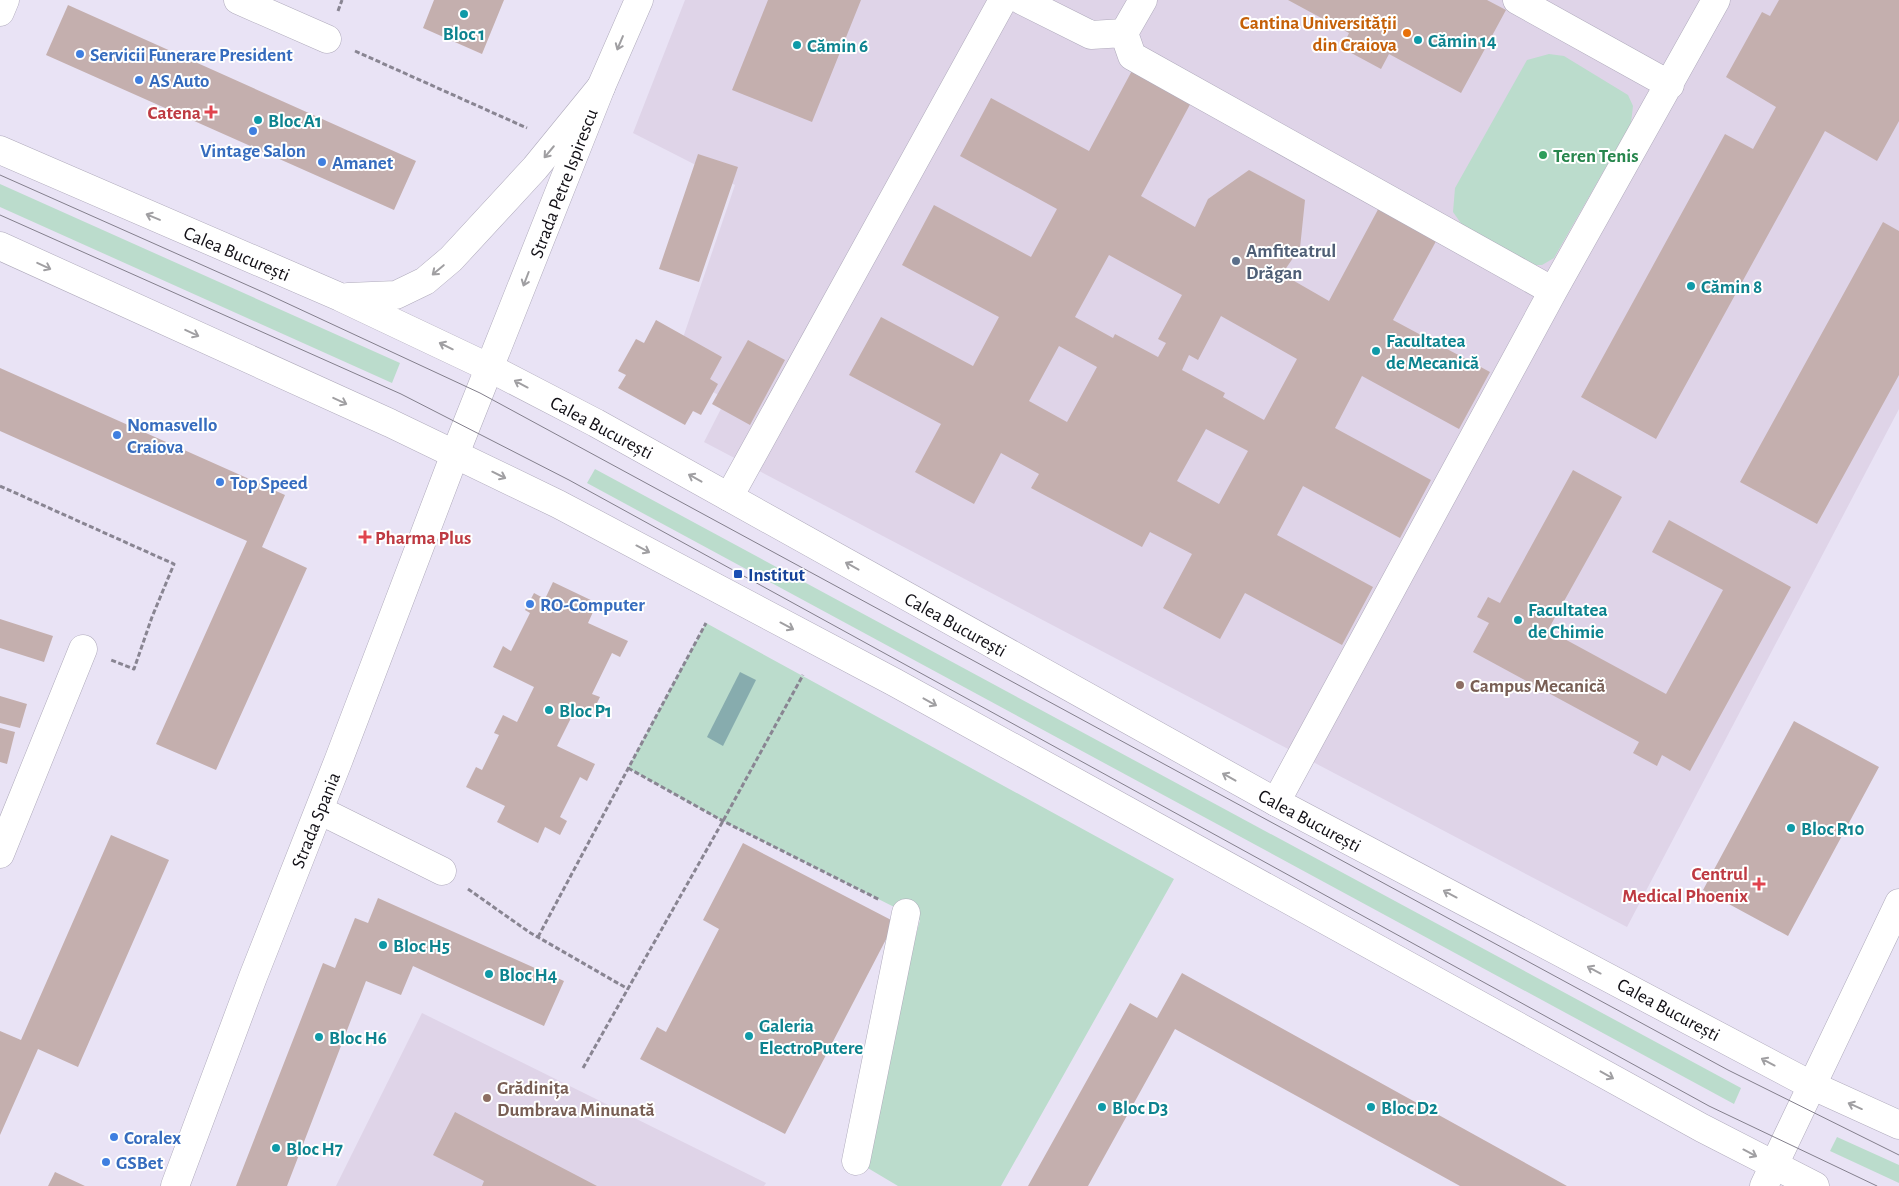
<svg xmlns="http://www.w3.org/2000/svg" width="1899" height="1186" font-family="'Alegreya Sans',sans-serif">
<rect width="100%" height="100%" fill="#e9e3f5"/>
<path fill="#dfd4e8" d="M685,0h1214v409l-272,518 -923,-485 22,-43 -54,-29 63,-185 -102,-52z
M422,1013l344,170 -2,3h-428z"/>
<path fill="#bbdccc" d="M1549,54l15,2 64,39 5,11 -2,17 -77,135 -12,7h-18l-59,-36 -12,-17 2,-24 72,-128z
M0,184l400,179 -8,20 -392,-176z
M595,469l1146,619 -7,16 -1147,-621z
M706,623l468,256 -173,307h-103l-42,-25 64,-241 -197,-99 -95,-53z
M1837,1137l62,28v18l-69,-32z"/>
<path fill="#87acae" d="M740,672l16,8 -33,66 -16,-9z"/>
<path fill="#c4afae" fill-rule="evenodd" d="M434,0h70l-22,54 -59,-26z
M768,0h93l-49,122 -80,-32z
M1288,0h199l19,10 -45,83 -72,-39 -8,15 -39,-21 7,-15z
M1779,0h120v121l-22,40 -52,-30 -169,308 -75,-42 144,-263 28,15 23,-42 -50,-30 36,-65 8,4z
M68,5l348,156 -22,49 -348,-155z
M1135,65l59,32 -53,99 54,31 13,-28 41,-29 56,30 -5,48 -18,26 47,27 53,-99 58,32 -47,86 97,52 -31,57 -97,-53 -27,52 96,52 -31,58 -97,-52 -26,49 96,52 -31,58 -97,-52 -25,46 -57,-31 29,-54 -42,-22 -8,15 -111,-59 8,-14 -38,-21 -27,51 -59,-32 26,-48 -92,-49 32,-58 92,49 26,-49 -97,-52 32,-60 97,52 26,-48 -97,-53 31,-58 98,53zM1109,255l73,40 -24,44 8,4 -8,14 -43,-23 -2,4 -38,-21zM1221,316l76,43 -33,61 -41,-23 2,-4 -43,-23 7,-15 9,5zM1059,346l38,21 -30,55 -38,-21zM1206,429l42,22 -29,53 -42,-23z
M698,154l40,13 -39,115 -40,-13z
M1883,222l16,9v144l-82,149 -77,-42z
M656,320l66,37 -12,22 8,5 -17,31 -8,-4 -8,14 -67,-37 8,-13 -8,-4 18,-32 8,4z
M748,340l37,20 -35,65 -38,-21z
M0,368l285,127 -23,52 45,21 -91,202 -60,-26 91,-203 -247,-110z
M1573,470l49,27 -74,133 118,64 57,-104 -71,-38 17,-32 122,67 -101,184 -28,-16 -5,11 -24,-13 6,-11 -166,-90 16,-29 -12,-6 11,-20 12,6z
M553,582l44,21 -9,20 40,18 -8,16 -8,-4 -20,41 8,3 -8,16 -15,-7 -20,40 38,18 -8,17 -7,-4 -20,40 7,4 -7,14 -15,-8 -7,16 -41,-21 8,-16 -39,-19 10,-20 6,3 17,-35 -5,-2 9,-18 14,7 17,-35 -41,-20 10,-21 8,5 19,-38 -5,-3 9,-17 11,6z
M0,619l53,17 -9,26 -44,-14z
M0,696l27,8 -7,24 -20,-5z
M1794,721l85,46 -91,169 -85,-46z
M0,728l15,4 -8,32 -7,-2z
M111,835l58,25 -91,207 -40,-18 -38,86v-104l21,9z
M743,843l152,79 -110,212 -145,-75 17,-32 9,5 53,-103 -16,-9z
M378,898l186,83 -20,45 -131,-60 -12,29 -35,-14 -79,205h-51l87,-223 12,5 20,-50 13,5z
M1182,973l385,213h-107l-285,-157 -87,157h-60l102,-183 27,15z
M455,1112l142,74h-115l2,-5 -51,-26z
M55,1172l30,14h-37z"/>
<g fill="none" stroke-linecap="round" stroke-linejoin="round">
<g stroke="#afaabb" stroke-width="29">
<path id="minor" d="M238,0l89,39
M1021,0l70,35 33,-2 19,-33
M1517,0l153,85
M0,12l5,-12
M1124,33l8,23 421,235
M729,497l274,-497
M1276,802l277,-511 163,-291
M319,810l123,61
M0,854l83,-205
M856,1161l50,-248
M175,1186l78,-209 86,-218 116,-305 146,-367 38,-87
M1764,1186l135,-283"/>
</g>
<g stroke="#afaabb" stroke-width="29">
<path id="major" d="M0,150l340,147 150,71 106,55 680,379 535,283 88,40
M0,246l390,177 168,81 336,178 808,446 113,58
M348,297l48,-2 29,-14 26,-22 84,-91 66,-81"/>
</g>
<path stroke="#898592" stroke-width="3" stroke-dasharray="5 2.5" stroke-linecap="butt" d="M338,11l4,-11
M355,51l172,77
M0,486l174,78 -22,53 -18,52 -23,-9
M628,768l95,53 157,79
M468,889l61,43 99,57
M538,937l168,-314
M583,1068l140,-247 80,-146"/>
<use href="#minor" stroke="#fff" stroke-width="28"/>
<use href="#major" stroke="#fff" stroke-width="28"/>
<path stroke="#837f8c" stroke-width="1" d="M0,175l265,118 215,100 1248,677 171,85
M0,215l401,179 168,86 1140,626 168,80"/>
</g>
<defs><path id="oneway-shaft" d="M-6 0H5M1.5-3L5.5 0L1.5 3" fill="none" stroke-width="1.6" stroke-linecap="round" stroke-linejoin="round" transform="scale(1.25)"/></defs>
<g stroke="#a09fa2">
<use href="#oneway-shaft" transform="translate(620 43) rotate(113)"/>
<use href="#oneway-shaft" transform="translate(549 152) rotate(130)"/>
<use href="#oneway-shaft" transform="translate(153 217) rotate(-157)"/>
<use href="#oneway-shaft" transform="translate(44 266) rotate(25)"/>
<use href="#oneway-shaft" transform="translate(438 270) rotate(140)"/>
<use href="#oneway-shaft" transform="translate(526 279) rotate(111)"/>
<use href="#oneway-shaft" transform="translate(192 333) rotate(25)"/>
<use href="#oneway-shaft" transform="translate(446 346) rotate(-154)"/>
<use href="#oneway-shaft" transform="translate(521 384) rotate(-152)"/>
<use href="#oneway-shaft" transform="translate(340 401) rotate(25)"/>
<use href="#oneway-shaft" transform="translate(499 475) rotate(26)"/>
<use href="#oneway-shaft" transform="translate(695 478) rotate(-151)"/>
<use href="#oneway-shaft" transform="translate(643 549) rotate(28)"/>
<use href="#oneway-shaft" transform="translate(852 566) rotate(-151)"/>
<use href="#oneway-shaft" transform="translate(787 626) rotate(28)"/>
<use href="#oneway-shaft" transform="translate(930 702) rotate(29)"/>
<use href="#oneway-shaft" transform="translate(1229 777) rotate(-151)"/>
<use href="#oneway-shaft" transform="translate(1450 894) rotate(-152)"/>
<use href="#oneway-shaft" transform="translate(1594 970) rotate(-152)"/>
<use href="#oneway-shaft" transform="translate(1768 1062) rotate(-152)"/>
<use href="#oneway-shaft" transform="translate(1607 1075) rotate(29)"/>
<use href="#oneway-shaft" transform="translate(1855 1106) rotate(-156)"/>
<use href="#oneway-shaft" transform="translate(1750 1153) rotate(28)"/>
</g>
<g fill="#0f9aa8" stroke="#fff" stroke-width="2">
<circle cx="464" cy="14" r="5"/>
<circle cx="1418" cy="40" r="5"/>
<circle cx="797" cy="45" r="5"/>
<circle cx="258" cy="120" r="5"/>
<circle cx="1691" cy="286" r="5"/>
<circle cx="1376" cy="351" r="5"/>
<circle cx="1518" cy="620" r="5"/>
<circle cx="549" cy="710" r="5"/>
<circle cx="1791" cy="828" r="5"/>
<circle cx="383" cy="945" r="5"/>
<circle cx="489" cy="974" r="5"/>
<circle cx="749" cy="1036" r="5"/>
<circle cx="319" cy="1037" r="5"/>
<circle cx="1102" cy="1107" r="5"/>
<circle cx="1371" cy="1107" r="5"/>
<circle cx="276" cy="1148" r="5"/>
</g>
<circle fill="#e8710a" stroke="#fff" stroke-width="2" cx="1407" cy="33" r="5"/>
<g fill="#3f7fe0" stroke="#fff" stroke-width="2">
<circle cx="80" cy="54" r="5"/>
<circle cx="139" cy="80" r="5"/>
<circle cx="253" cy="131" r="5"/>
<circle cx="322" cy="162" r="5"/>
<circle cx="117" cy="435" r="5"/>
<circle cx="220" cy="482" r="5"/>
<circle cx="530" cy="604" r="5"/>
<circle cx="114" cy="1137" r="5"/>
<circle cx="106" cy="1162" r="5"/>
</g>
<g fill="#e0444e" stroke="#fff" stroke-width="2">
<path d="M208.5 104.5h5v5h5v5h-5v5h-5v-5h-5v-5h5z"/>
<path d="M362.5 529.5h5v5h5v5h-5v5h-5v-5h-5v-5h5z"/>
<path d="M1756.5 876.5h5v5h5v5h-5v5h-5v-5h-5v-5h5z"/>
</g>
<circle fill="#2e9e5b" stroke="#fff" stroke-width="2" cx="1543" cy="155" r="5"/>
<circle fill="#5c6f8a" stroke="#fff" stroke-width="2" cx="1236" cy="261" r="5"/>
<rect fill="#1a4fb4" stroke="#fff" stroke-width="2" x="733" y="569" width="10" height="10" rx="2.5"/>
<g fill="#8d6e63" stroke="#fff" stroke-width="2">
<circle cx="1460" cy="685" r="5"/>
<circle cx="487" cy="1098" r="5"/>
</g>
<g text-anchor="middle" stroke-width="4" stroke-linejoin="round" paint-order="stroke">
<g font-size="19" font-weight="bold" fill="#c56008" stroke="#fff" text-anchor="end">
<text x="1397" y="29">Cantina Universității<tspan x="1397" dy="22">din Craiova</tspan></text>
</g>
<g font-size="19" font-weight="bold" fill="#0d838f" stroke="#fff" text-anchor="start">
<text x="464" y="40" text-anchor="middle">Bloc 1</text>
<text x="1428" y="47">Cămin 14</text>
<text x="807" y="52">Cămin 6</text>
<text x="268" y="127">Bloc A1</text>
<text x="1701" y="293">Cămin 8</text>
<text x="1386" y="347">Facultatea<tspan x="1386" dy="22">de Mecanică</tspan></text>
<text x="1528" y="616">Facultatea<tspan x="1528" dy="22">de Chimie</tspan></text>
<text x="559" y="717">Bloc P1</text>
<text x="1801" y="835">Bloc R10</text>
<text x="393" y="952">Bloc H5</text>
<text x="499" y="981">Bloc H4</text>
<text x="759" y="1032">Galeria<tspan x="759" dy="22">ElectroPutere</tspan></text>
<text x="329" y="1044">Bloc H6</text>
<text x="1112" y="1114">Bloc D3</text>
<text x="1381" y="1114">Bloc D2</text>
<text x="286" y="1155">Bloc H7</text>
</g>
<g font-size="19" font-weight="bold" fill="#366cbe" stroke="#fff" text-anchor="start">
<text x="90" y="61">Servicii Funerare President</text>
<text x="149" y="87">AS Auto</text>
<text x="253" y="157" text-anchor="middle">Vintage Salon</text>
<text x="332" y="169">Amanet</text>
<text x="127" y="431">Nomasvello<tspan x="127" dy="22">Craiova</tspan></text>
<text x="230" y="489">Top Speed</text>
<text x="540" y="611">RO-Computer</text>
<text x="124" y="1144">Coralex</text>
<text x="116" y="1169">GSBet</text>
</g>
<g font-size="19" font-weight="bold" fill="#be3a42" stroke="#fff" text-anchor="end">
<text x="201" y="119">Catena</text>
<text x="375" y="544" text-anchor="start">Pharma Plus</text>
<text x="1748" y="880">Centrul<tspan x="1748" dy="22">Medical Phoenix</tspan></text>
</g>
<g font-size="19" font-weight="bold" fill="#27864d" stroke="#fff" text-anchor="start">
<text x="1553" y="162">Teren Tenis</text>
</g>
<g font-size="19" fill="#121016" stroke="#fff">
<text transform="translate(563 183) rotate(-69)" y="7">Strada Petre Ispirescu</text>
<text transform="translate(237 253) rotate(23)" y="7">Calea București</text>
<text transform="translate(602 427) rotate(28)" y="7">Calea București</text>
<text transform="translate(956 624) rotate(29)" y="7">Calea București</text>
<text transform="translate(315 820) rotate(-68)" y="7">Strada Spania</text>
<text transform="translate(1310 820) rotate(28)" y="7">Calea București</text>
<text transform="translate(1669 1009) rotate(28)" y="7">Calea București</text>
</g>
<g font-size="19" font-weight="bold" fill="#4e5e75" stroke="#fff" text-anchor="start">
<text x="1246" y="257">Amfiteatrul<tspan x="1246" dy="22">Drăgan</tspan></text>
</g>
<g font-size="19" font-weight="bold" fill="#164399" stroke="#fff" text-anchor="start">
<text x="748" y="581">Institut</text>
</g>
<g font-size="19" font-weight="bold" fill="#785e54" stroke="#fff" text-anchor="start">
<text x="1470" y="692">Campus Mecanică</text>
<text x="497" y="1094">Grădinița<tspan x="497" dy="22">Dumbrava Minunată</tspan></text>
</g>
</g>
</svg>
